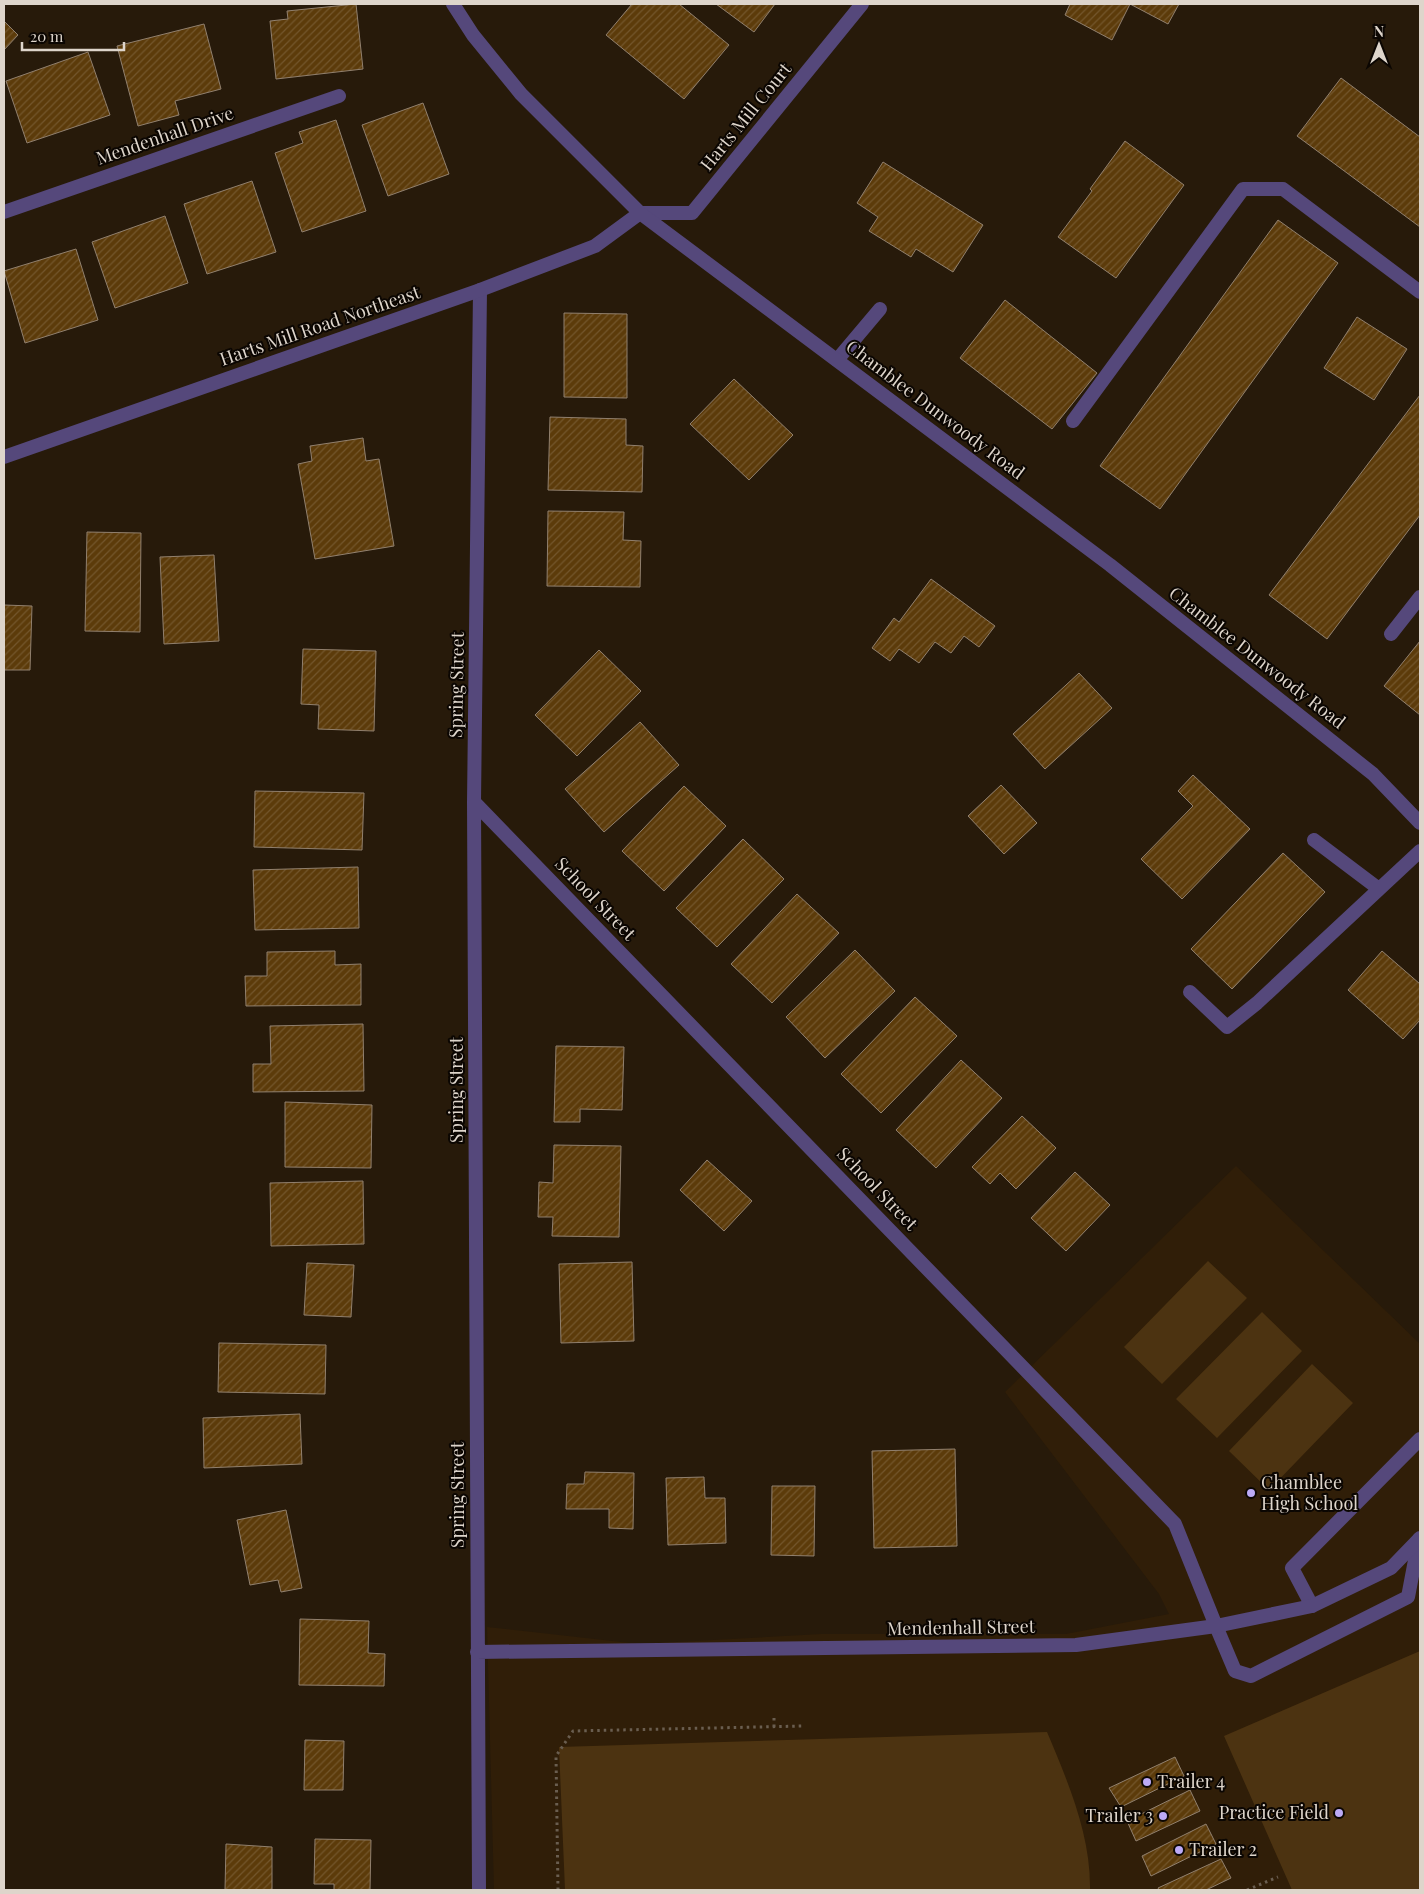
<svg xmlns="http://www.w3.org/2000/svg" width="1424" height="1894" font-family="'Playfair Display',serif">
<defs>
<pattern id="building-hatch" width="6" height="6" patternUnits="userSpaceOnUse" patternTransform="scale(1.25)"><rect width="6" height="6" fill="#5c3b0a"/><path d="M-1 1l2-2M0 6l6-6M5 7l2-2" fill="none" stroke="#73562c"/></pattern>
</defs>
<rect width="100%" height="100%" fill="#271a0a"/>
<path fill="#301e08" d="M1236,1166l184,178v546h-926l-7,-263 152,17 182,-10h245l103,-20 -10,-20 -154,-202z"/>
<path fill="#4c3311" d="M1208,1261l39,37 -85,86 -38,-37z
M1262,1312l40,39 -85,87 -41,-39z
M1312,1364l41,39 -84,87 -40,-39z
M1420,1651v239h-128l-68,-154z
M1047,1732c21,50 44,103 43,158h-525l-6,-143z"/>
<path fill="url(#building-hatch)" stroke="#91806e" d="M356,4l7,65 -87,10 -6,-58 18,-2 -1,-8z
M632,4h47l50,41 -45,54 -78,-64z
M716,4h59l-21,28z
M1070,4h109l-11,20 -38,-20 -18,36 -47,-25z
M4,21l14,14 -14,15z
M204,24l17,65 -46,12 4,14 -41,11 -21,-80z
M88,52l22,63 -83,28 -21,-62z
M1341,78l79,59v90l-123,-91z
M423,103l26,71 -61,22 -26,-71z
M336,120l30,91 -64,21 -27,-79 28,-10 -4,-11z
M1125,141l59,44 -68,93 -58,-41 34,-46 -2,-2z
M883,162l100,63 -30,47 -37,-23 -5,8 -42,-26 9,-14 -21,-14z
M252,181l24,71 -69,22 -23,-70z
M165,216l23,67 -73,25 -23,-66z
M1278,220l60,43 -178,246 -60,-43z
M76,249l22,71 -73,23 -21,-72z
M1005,300l92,73 -45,56 -92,-71z
M564,313l63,1v84l-63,-1z
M1357,317l50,32 -33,51 -50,-32z
M734,379l59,56 -44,45 -59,-56z
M1420,395v120l-93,124 -58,-44z
M550,417l76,2v26l17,1 -1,46 -94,-2z
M363,438l3,23 13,-2 15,87 -79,13 -17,-95 14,-3 -2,-15z
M548,511l76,1 -1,28 18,1 -1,46 -93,-1z
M87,532l54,1 -1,99 -55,-1z
M214,555l5,86 -55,3 -4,-87z
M931,579l64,47 -16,21 -15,-11 -13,17 -16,-11 -16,21 -20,-14 -9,12 -18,-13 22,-30 5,4z
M4,605l28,1 -2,64h-26z
M1420,641v74l-36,-29z
M303,649l73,2 -2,80 -56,-2 1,-24 -18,-1z
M599,650l42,41 -64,65 -42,-41z
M1079,673l33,35 -67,61 -32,-35z
M640,722l39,43 -75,67 -39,-43z
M1193,775l57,54 -68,70 -41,-40 52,-53 -15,-15z
M1001,785l36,38 -33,31 -36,-38z
M684,786l42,40 -62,65 -42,-40z
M255,791l109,2 -2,57 -108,-3z
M743,839l41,40 -67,68 -41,-39z
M1283,853l42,39 -93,97 -41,-40z
M358,867l1,61 -104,2 -2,-60z
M797,894l42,39 -67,70 -41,-39z
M855,950l40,41 -70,67 -39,-41z
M335,951v14l26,-1v41l-115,1 -1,-30h22v-24z
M1382,951l38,33v36l-17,19 -55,-49z
M915,997l42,39 -76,77 -40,-39z
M363,1024l1,67 -111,1v-28h18l-1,-38z
M556,1046l68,1 -2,63 -42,-1v13h-26z
M961,1060l41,38 -66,70 -40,-38z
M285,1102l87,3 -1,63 -86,-1z
M1022,1116l34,32 -40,41 -16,-16 -10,11 -18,-17z
M554,1145l67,1 -2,91 -67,-1 1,-19h-15l1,-35 14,1z
M707,1160l45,41 -28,30 -44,-41z
M1075,1172l35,33 -44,46 -35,-33z
M363,1181l1,63 -93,2 -1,-63z
M632,1262l2,79 -73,2 -2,-79z
M307,1263l47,2 -3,52 -47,-2z
M219,1343l107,2 -1,49 -107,-2z
M300,1414l2,50 -98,4 -1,-50z
M955,1449l2,97 -83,2 -2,-97z
M585,1472l49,1 -1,56 -24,-1v-19h-43l1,-25h17z
M704,1477l1,21h20l1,45 -58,2 -2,-67z
M772,1486h43l-1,70 -43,-1z
M286,1510l16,78 -21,4 -3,-12 -28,5 -13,-65z
M300,1619l69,2 -1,32 17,1 -1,32 -85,-1z
M305,1740l39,1 -1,49h-39z
M1175,1757l9,19 -63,31 -12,-19z
M1190,1790l10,21 -64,30 -9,-20z
M1206,1824l10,20 -65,32 -9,-20z
M315,1839l56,1 -1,50h-36v-6h-20z
M226,1844l46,3v43h-47z
M1221,1859l10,19 -25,12h-47l-1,-2z"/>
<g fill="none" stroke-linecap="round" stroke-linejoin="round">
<path stroke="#6a5e50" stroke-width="3" stroke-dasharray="2.5 4" stroke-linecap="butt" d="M774,1727v-13
M558,1890l-2,-134 17,-25 231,-5
M1247,1890l31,-13"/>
<path stroke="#55487b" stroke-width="14" d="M837,360l43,-51
M1314,840l65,49
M1190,992l37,35 30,-24 163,-152
M1312,1606l-20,-38 128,-129
M1216,1626l19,45 16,5 157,-79 11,-58"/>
<path stroke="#55487b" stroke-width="14" d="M4,212l335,-116
M640,213h52l170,-209
M1073,421l170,-232h40l137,103
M1391,634l29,-37
M474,802l701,722 41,102
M477,1652l599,-7 140,-19 96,-20 79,-38 29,-30
M479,1890l-5,-1088 6,-512"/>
<path stroke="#55487b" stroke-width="14" d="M453,4l20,31 48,59 119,119 470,352 263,209 47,49
M4,457l476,-167 115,-44 45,-33"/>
</g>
<g fill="#bcaaf6" stroke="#0b0602" stroke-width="2">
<circle cx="1251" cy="1493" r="5"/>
<circle cx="1147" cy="1782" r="5"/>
<circle cx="1339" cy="1813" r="5"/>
<circle cx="1163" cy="1816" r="5"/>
<circle cx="1179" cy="1850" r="5"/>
</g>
<g text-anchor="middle" stroke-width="4" stroke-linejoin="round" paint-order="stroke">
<g font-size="18" fill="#ded5cb" stroke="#0b0602">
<text transform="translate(746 117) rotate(-51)" y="6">Harts Mill Court</text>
<text transform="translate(165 136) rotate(-19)" y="6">Mendenhall Drive</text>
<text transform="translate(320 326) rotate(-19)" y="6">Harts Mill Road Northeast</text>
<text transform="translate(935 410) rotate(37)" y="6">Chamblee Dunwoody Road</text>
<text transform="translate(1257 658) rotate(38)" y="6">Chamblee Dunwoody Road</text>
<text transform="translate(457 685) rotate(-89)" y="6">Spring Street</text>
<text transform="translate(595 899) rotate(46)" y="6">School Street</text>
<text transform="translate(457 1090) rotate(-90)" y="6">Spring Street</text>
<text transform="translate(877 1189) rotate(46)" y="6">School Street</text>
<text transform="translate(458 1495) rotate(-90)" y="6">Spring Street</text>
<text transform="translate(961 1628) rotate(-1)" y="6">Mendenhall Street</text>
</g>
<g font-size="18" fill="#ded5cb" stroke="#0b0602" text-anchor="start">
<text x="1261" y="1489">Chamblee<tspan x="1261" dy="21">High School</tspan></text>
<text x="1157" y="1788">Trailer 4</text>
<text x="1329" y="1819" text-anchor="end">Practice Field</text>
<text x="1153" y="1822" text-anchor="end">Trailer 3</text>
<text x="1189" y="1856">Trailer 2</text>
</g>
</g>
<rect width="1424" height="1894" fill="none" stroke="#ded5cb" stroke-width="10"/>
<g transform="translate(1379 45)" stroke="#0b0602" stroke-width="4" paint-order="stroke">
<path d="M0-4L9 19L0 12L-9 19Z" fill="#ded5cb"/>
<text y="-8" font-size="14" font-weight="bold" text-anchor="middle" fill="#ded5cb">N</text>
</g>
<path d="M22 42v8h102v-8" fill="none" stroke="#ded5cb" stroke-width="2.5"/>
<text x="30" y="42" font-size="15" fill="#ded5cb" stroke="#0b0602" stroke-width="4" paint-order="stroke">20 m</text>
</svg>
